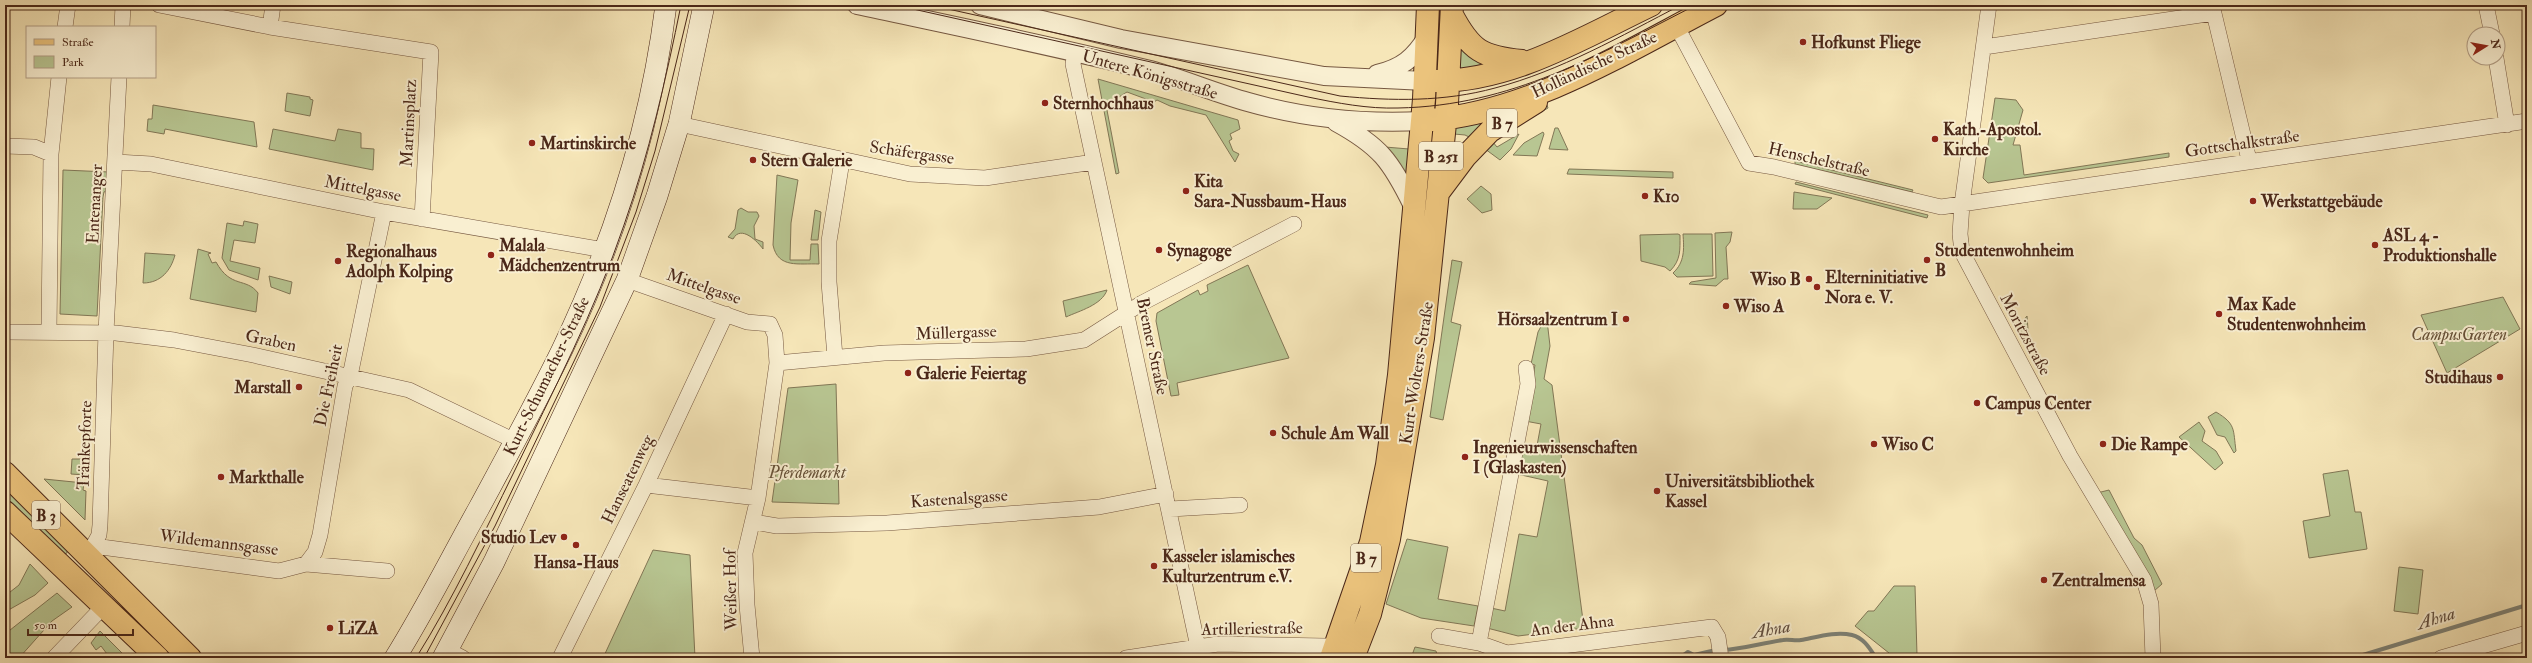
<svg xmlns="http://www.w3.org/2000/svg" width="2532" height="663" font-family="'IM FELL Double Pica',serif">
<rect width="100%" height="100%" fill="#f6e6b8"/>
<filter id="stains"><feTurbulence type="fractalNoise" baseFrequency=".005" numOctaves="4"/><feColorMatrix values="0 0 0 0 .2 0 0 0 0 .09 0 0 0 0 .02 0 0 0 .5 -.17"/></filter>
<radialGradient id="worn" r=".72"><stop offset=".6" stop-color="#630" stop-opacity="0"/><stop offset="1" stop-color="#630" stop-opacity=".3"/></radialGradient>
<path fill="#b8c692" stroke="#827756" d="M1460,45l29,18 -30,7z
M1098,79l140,41 2,9 -10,5 2,5 -3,2 4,10 6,3 -4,8 -29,-47 -36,-9 -13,-6 -3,2 -27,-10 -21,13 13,68 -3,1z
M287,93l23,4v2l3,1 -3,16 -25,-5z
M1995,98l21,2 7,10 -10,35h7l4,30 145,-22v4l-181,26 -5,-5z
M153,105l101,17 3,25 -92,-18 -1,5 -17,-3 1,-12h4z
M1547,105l1,3 -56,33 5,6 22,-13 -8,15 -11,11 -19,-14 44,-30z
M1517,107l-44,32 -8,-4 -11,-1 1,-6 26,-7z
M1555,128h3l10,22 -19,-1z
M273,129l62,12 3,-12 23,4v15l13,1 -1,21 -104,-21z
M1543,132l1,2 -7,22 -24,-1 11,-12z
M1385,147l24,2 -2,36z
M1795,161l118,29 -1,2 -117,-28z
M1569,169l104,3v6l-106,-4z
M63,170l46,2 -1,18 -4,2 -1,5 -6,119 -37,-2z
M777,175l21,5 -7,43 -1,37h20l1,-16h7l1,20c-20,-1 -41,5 -46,-19z
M1796,182l132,33 -1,3 -132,-34z
M1481,186l10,8 1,16 -10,3 -15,-14z
M1794,192l38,6 -15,11h-24z
M741,208l7,4h9l2,4 -5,10 1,13 8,3v7c-5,-7 -22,-25 -30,-10l-5,-2 7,-8 3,-19z
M815,210l6,2 -3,28h-7z
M244,221l14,3 -3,19 -21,-3 -4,21 30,7 -2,12 -29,-10 -7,-12 5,-35 16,3z
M1732,232l-2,10 -4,5 2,32h-4l-8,7 -27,-2 2,-2 25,-4 -1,-45z
M1678,234l2,1c0,15 1,25 -10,36l-5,-4 -24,-6 -1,-26z
M1683,234h29l1,42 -36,1 -4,-4c12,-11 11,-24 10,-39z
M198,249l13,4 -3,1 4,9 4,-1c15,27 30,15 42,31l-2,19 -66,-13z
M145,253l30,2c-4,15 -14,28 -32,28z
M1452,260l10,2 -11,60 10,3 -18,95 -13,-3z
M1248,265l41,93 -112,25 2,12 -8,1 -15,-75 1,-8 41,-23 2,5 8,-4 -1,-6z
M269,276l23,6 -2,12 -19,-7z
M1107,290c-5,15 -28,21 -41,27l-3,-16z
M2503,297l17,32 -73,44 -26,-58z
M2027,316l2,27h-4l-7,-16z
M1545,319l2,1 3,26 -6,33 8,6 32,243 -66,8 -31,-8 4,-20 14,3 14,-77 18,3 11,-56 -31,-7 4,-25 15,2 5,-27 -16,-3 10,-56 -4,-1 7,-32z
M836,384l3,120 -67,-2 16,-114z
M2216,412c20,12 17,17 20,39l-2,2 -9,-16 -8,-2 -9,-18z
M2199,422l6,9 -3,10 14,10 7,12 -8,7 -36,-33z
M72,459h14l-1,16 -14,-1z
M2348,470l7,42h6l6,37 -58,9 -6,-37 27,-5 -7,-42z
M44,479l40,4 -1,7 3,1 -1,29z
M5,489l62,62v2l-3,1 -59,-57z
M2109,490l25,48 8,7 20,39 -8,7 -57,-98z
M1407,539l41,8 -10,52 40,7 -4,20 -53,-8 -35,-14z
M653,550l37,5 5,103h-92z
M30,564l18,19 -13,12 -30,17v-16l14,-11z
M2399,567l24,3 -5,44 -24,-3z
M1894,586h21l2,69 -4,3h-24v-5l-34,-27 13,-15h6z
M57,593l15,14 -20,14 -33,37h-14v-24z
M100,631l27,27h-17l-9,-12 -5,4 -5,-7z
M1415,647l21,4 2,7h-27z"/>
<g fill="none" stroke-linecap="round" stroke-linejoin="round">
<path stroke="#7d8277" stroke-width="4" d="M1723,650c20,-1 39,-7 60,-10 6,-1 12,1 18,0 16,-3 35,-9 51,-5 12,3 18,14 24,23
M1624,658h2
M1645,658h13
M1664,658l8,-3 9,2 7,-5 6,3 22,-5
M2353,658l174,-53"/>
<g stroke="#765841" stroke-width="16">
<path id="minor" d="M159,5l111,22 161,25 -9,167
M1989,5l-27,199 -2,30 2,18 108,204 74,124 7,24 2,54
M2212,5l37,155
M2486,5l6,29
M1676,25l73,138 25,4 167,40 586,-86
M65,27l3,-22
M122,27l1,-22
M270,27l3,-22
M1984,47l230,-34
M1075,53l-2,11 125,583
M2496,58l11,67
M679,124l231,50 75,4 109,-16
M5,146l29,1 17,7
M116,162l35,2 233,48 220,38
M627,280l120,42 23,2 5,11 2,28 -19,135 -13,55 2,52 5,53
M49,331l2,-177 8,-77
M5,332l111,1 58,7 79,15 156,35 106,51
M835,357l-6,-75v-41l13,-80
M777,363l107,-10 142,-4 58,-9 58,-37 152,-79
M646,485l112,13
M1170,509l70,-4
M754,522l23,4 110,-3 212,-16 67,-13
M94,546l185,25 27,-7 81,7
M87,557l12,-22 1,-10 6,-193 13,-255
M306,564l9,-12 5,-17 25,-149 5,-10 34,-164
M1439,636l40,7 28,10 205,-26 6,10 3,21
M1479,643l49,-259 -2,-16
M448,650l15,8
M54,658l49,-51
M560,658l86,-173 80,-171
M1126,658l92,-14 108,2 17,6
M2441,658l86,-25"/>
</g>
<g stroke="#765841" stroke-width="20">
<path id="tertiary" d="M857,5c98,21 196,41 293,65 33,9 65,23 98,32 56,16 115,22 174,19
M980,5l141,34 203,37 101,5
M1377,74c25,-6 37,-16 50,-37
M1336,122c44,24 55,39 77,84"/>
</g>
<g stroke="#4b2819" stroke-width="22">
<path id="secondary" d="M395,658c30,-48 56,-100 84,-150 28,-52 57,-105 83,-158 52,-108 89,-226 104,-345
M443,658l51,-96 133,-282 30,-84 22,-72 25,-119"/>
</g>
<g stroke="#4b2819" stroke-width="24">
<path id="primary" d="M1452,15c19,36 30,42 70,46
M1434,81c77,1 150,-44 217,-76
M1431,120c102,-9 196,-69 285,-115
M1438,193l27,-36 25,-26 46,-29
M5,473l185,185
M5,512l153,146
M1331,658l40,-116 16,-77 12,-90 25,-276 4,-94
M1353,658l17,-44 19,-75 34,-201 24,-234 5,-99"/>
</g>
<use href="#minor" stroke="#f9efd1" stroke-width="15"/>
<use href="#tertiary" stroke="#f9efd1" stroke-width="18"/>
<use href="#secondary" stroke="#f9efd1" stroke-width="21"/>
<use href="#primary" stroke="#ebc37c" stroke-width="22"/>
<path stroke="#4b2819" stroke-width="1" d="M895,5l413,92c29,6 60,12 90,11 113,-2 200,-53 298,-103
M930,5l410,91c52,5 104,6 155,-8 65,-17 126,-52 186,-83
M416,658c37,-59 67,-123 98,-186 39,-81 81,-161 110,-247 25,-71 42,-146 57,-220
M424,658l71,-132 105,-219 36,-95 19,-61 35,-146"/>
</g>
<g fill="#8f2418" stroke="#f9efd1" stroke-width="1.5">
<circle cx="1803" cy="42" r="4"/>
<circle cx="1045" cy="103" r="4"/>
<circle cx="1935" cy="139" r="4"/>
<circle cx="532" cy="143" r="4"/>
<circle cx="753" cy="160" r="4"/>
<circle cx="1186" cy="191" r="4"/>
<circle cx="1645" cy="196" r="4"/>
<circle cx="2253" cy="201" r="4"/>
<circle cx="2375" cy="245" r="4"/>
<circle cx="1159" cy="250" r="4"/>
<circle cx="491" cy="255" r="4"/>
<circle cx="1927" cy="260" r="4"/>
<circle cx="338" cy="261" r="4"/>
<circle cx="1809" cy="279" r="4"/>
<circle cx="1817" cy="287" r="4"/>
<circle cx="1726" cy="306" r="4"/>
<circle cx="2219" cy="314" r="4"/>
<circle cx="1626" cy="319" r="4"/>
<circle cx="908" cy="373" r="4"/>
<circle cx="2500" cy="377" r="4"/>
<circle cx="299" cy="387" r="4"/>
<circle cx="1977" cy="403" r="4"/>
<circle cx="1273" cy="433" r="4"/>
<circle cx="1874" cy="444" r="4"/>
<circle cx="2103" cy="444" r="4"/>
<circle cx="1465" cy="457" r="4"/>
<circle cx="221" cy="477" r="4"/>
<circle cx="1657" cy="491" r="4"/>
<circle cx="564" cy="537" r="4"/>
<circle cx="576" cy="545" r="4"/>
<circle cx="1154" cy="566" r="4"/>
<circle cx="2044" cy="580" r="4"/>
<circle cx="330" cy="628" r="4"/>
</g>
<g text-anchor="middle" stroke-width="4" stroke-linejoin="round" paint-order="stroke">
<g fill="#f9efd1" stroke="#7f6450" stroke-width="1">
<rect x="1487" y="109" width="30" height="28" rx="3"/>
<rect x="1419" y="142" width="44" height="28" rx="3"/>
<rect x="32" y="501" width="28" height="28" rx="3"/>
<rect x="1351" y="544" width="30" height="28" rx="3"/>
</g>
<g font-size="16" font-weight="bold" fill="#4b2819">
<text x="1502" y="129">B 7</text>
<text x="1441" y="162">B 251</text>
<text x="46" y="521">B 3</text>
<text x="1366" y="564">B 7</text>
</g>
<g font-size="17" font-weight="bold" fill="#4b2819" stroke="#f9efd1" text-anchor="start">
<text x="1811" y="48">Hofkunst Fliege</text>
<text x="1053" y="109">Sternhochhaus</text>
<text x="1943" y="135">Kath.-Apostol.<tspan x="1943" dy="20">Kirche</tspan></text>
<text x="540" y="149">Martinskirche</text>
<text x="761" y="166">Stern Galerie</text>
<text x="1194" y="187">Kita<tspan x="1194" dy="20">Sara-Nussbaum-Haus</tspan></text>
<text x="1653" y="202">K10</text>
<text x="2261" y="207">Werkstattgebäude</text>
<text x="2383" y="241">ASL 4 -<tspan x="2383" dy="20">Produktionshalle</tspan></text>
<text x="499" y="251">Malala<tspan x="499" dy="20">Mädchenzentrum</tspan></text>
<text x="1167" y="256">Synagoge</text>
<text x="1935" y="256">Studentenwohnheim<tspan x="1935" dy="20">B</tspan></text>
<text x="346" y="257">Regionalhaus<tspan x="346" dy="20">Adolph Kolping</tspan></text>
<text x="1825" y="283">Elterninitiative<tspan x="1825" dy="20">Nora e. V.</tspan></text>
<text x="1801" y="285" text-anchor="end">Wiso B</text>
<text x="2227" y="310">Max Kade<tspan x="2227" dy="20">Studentenwohnheim</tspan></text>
<text x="1734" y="312">Wiso A</text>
<text x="1618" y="325" text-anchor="end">Hörsaalzentrum I</text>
<text x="916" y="379">Galerie Feiertag</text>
<text x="2492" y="383" text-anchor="end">Studihaus</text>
<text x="291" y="393" text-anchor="end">Marstall</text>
<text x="1985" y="409">Campus Center</text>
<text x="1281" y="439">Schule Am Wall</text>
<text x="1882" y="450">Wiso C</text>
<text x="2111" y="450">Die Rampe</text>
<text x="1473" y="453">Ingenieurwissenschaften<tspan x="1473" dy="20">I (Glaskasten)</tspan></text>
<text x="229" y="483">Markthalle</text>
<text x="1665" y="487">Universitätsbibliothek<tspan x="1665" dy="20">Kassel</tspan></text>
<text x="556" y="543" text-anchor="end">Studio Lev</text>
<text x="1162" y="562">Kasseler islamisches<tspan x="1162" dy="20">Kulturzentrum e.V.</tspan></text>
<text x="576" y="568" text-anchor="middle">Hansa-Haus</text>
<text x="2052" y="586">Zentralmensa</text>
<text x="338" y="634">LiZA</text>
</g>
<g font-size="17" fill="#4b2819" stroke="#f9efd1">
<text transform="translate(1594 64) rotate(-25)" y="6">Holländische Straße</text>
<text transform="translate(1150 74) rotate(16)" y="6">Untere Königsstraße</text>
<text transform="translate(408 123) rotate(-87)" y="6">Martinsplatz</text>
<text transform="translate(2242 143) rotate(-8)" y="6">Gottschalkstraße</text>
<text transform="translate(912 152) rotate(8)" y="6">Schäfergasse</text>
<text transform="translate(1819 159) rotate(13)" y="6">Henschelstraße</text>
<text transform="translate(363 188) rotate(11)" y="6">Mittelgasse</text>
<text transform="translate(94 204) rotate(-87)" y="6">Entenanger</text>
<text transform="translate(704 286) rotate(19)" y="6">Mittelgasse</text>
<text transform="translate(956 332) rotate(-2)" y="6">Müllergasse</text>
<text transform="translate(2026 334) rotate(62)" y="6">Moritzstraße</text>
<text transform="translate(271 340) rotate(12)" y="6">Graben</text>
<text transform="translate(1153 346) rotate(78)" y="6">Bremer Straße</text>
<text transform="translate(1416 373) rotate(-81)" y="6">Kurt-Wolters-Straße</text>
<text transform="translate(546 376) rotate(-64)" y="6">Kurt-Schumacher-Straße</text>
<text transform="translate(328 385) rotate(-78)" y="6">Die Freiheit</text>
<text transform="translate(84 445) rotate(-88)" y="6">Tränkepforte</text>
<text transform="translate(627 479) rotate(-64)" y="6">Hanseatenweg</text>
<text transform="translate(959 498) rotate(-4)" y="6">Kastenalsgasse</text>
<text transform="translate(219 542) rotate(7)" y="6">Wildemannsgasse</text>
<text transform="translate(730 590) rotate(-91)" y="6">Weißer Hof</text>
<text transform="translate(1572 625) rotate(-7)" y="6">An der Ahna</text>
<text transform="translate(1252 628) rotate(-1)" y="6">Artilleriestraße</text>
</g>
<g font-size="17" font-style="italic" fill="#665037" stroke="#f9efd1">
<text x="2459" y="340">CampusGarten</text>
<text x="807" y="478">Pferdemarkt</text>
</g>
<g font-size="18" font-style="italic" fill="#604e40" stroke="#f9efd1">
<text transform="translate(2436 618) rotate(-17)" y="6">Ahna</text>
<text transform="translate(1771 629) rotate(-10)" y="6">Ahna</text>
</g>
</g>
<rect width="2532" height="663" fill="none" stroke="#f6e6b8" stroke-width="20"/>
<rect x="6" y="6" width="2520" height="651" fill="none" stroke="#4b2819" stroke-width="2"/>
<rect x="10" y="10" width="2512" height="643" fill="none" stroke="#4b2819"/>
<rect x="26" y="26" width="130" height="52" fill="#f9efd1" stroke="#b39f87"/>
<rect x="34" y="39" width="20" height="6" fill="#ebc37c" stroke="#b39f87"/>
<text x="62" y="46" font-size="12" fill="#4b2819">Straße</text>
<rect x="34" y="56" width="20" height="12" fill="#b8c692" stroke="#b39f87"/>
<text x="62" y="66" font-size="12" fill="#4b2819">Park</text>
<g transform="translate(2486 46) rotate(79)"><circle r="19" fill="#f9efd1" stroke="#b39f87"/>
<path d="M0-3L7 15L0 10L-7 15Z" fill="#8f2418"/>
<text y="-6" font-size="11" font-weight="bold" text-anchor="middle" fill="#4b2819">N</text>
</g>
<path d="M28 629v6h105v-6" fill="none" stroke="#4b2819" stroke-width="2"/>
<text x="34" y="629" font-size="12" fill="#4b2819" stroke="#f9efd1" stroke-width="3" paint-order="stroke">50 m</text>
<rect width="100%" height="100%" filter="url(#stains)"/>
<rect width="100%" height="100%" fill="url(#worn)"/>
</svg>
